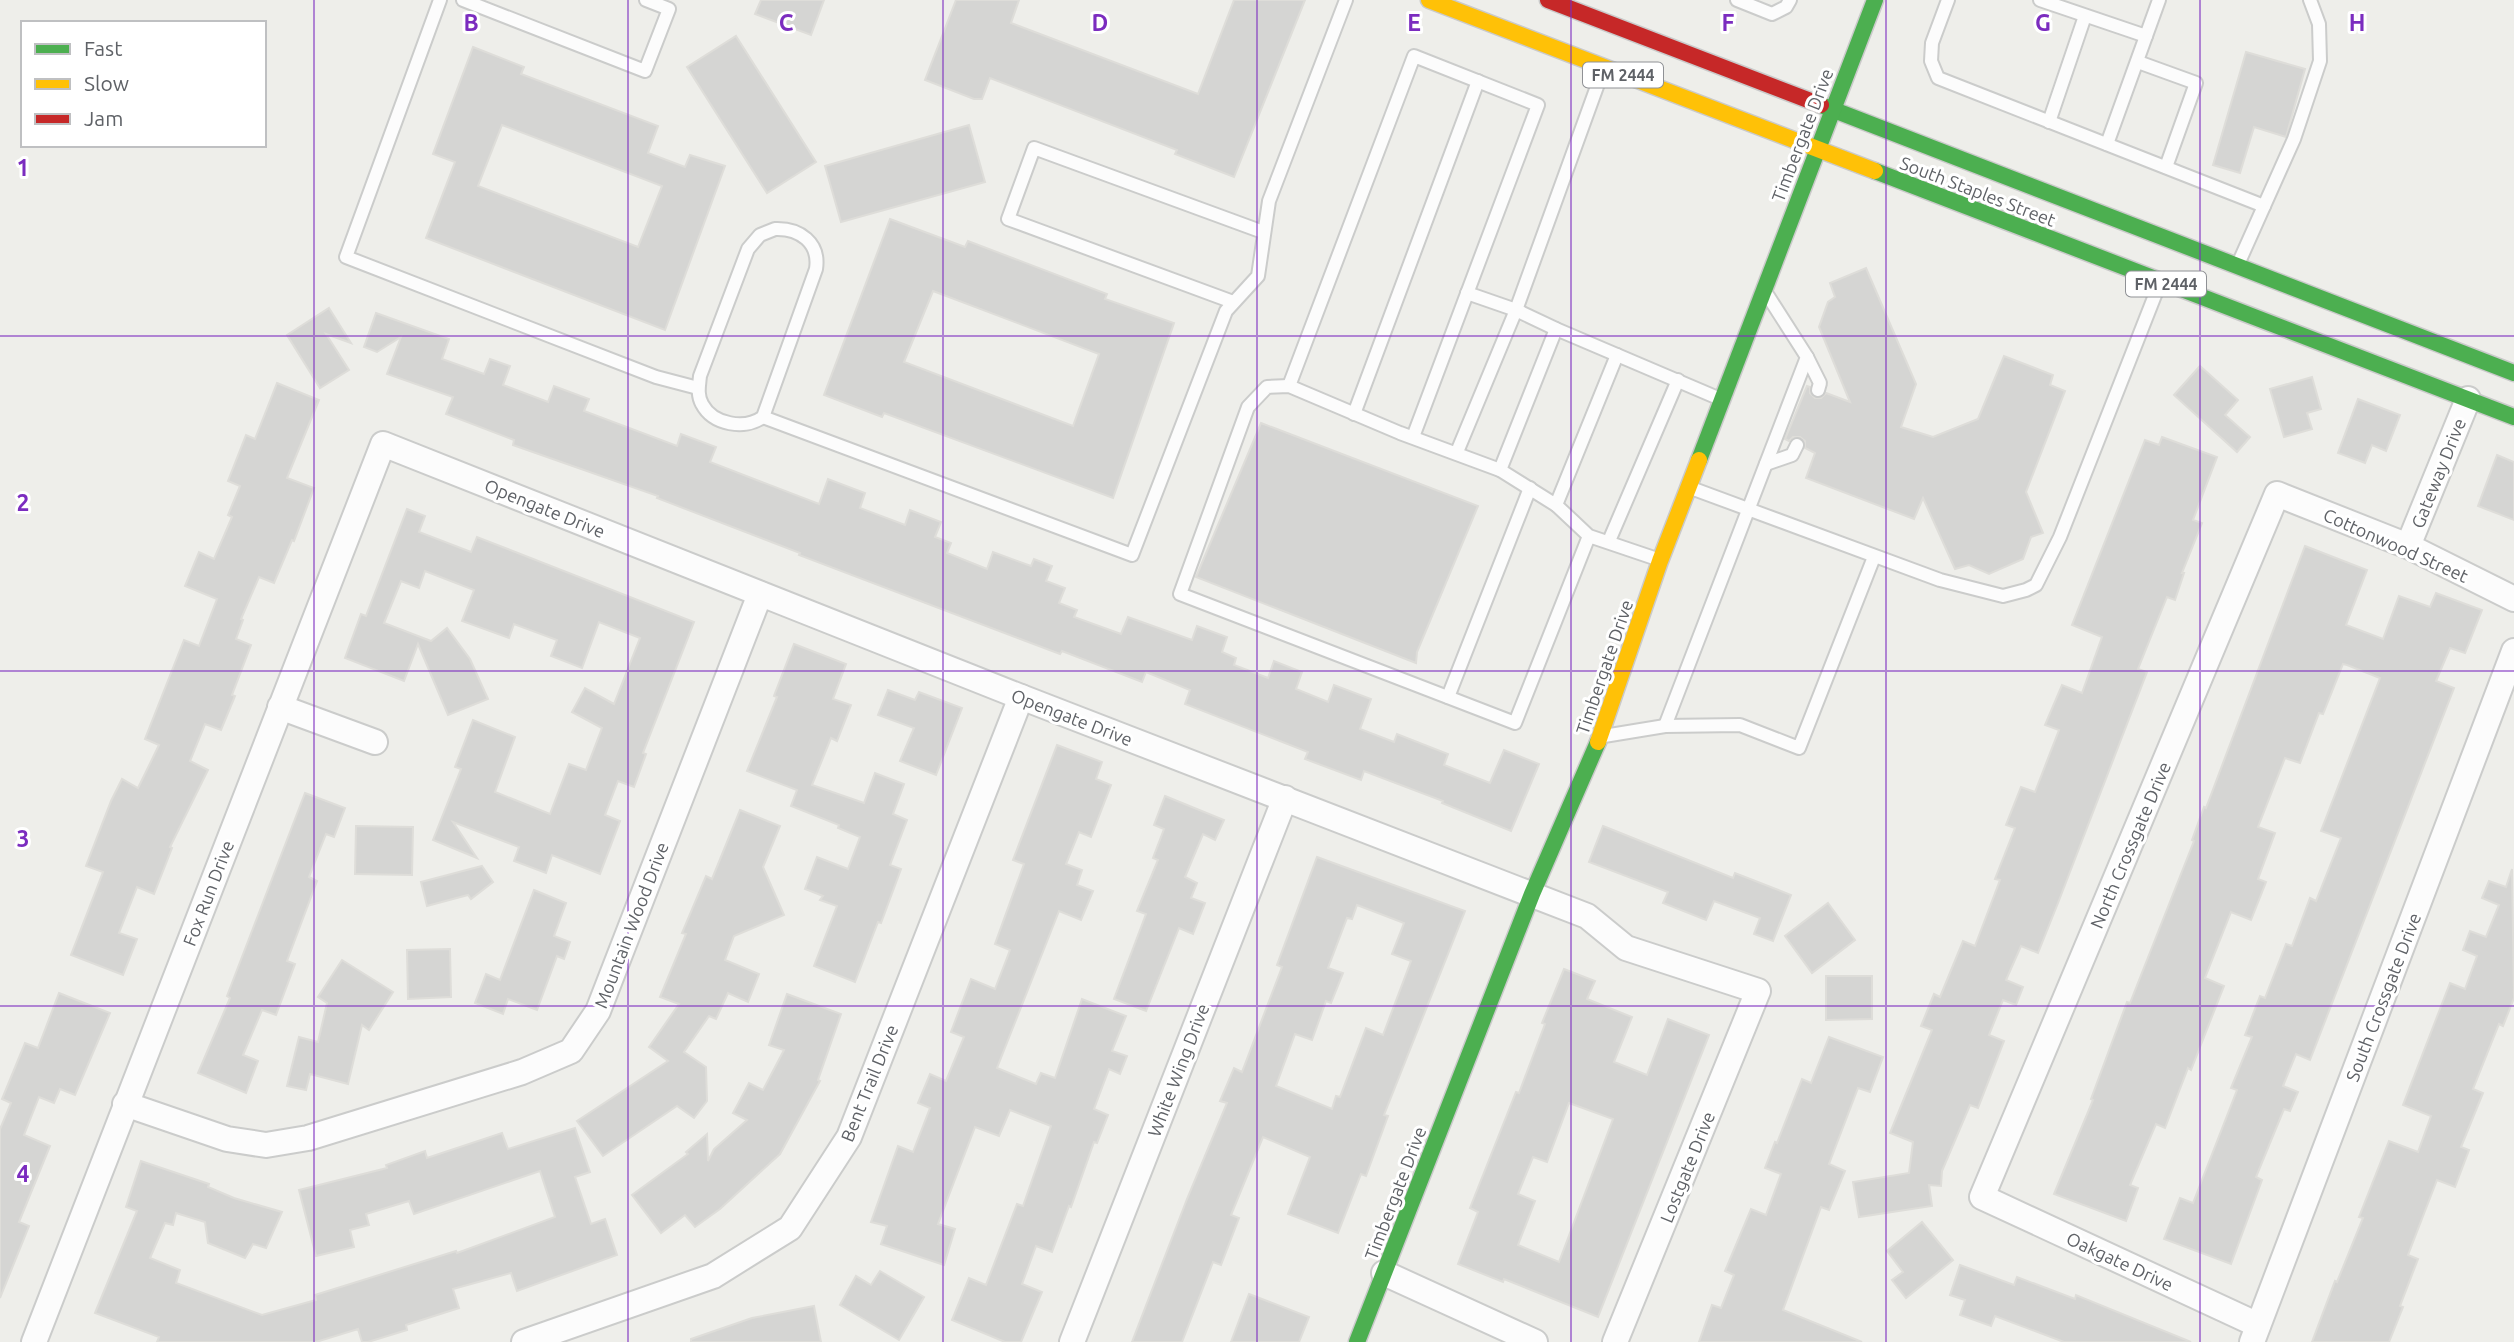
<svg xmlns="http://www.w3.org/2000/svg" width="2514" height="1342" viewBox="0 0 2514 1342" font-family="Ubuntu,sans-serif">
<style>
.building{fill:#d5d5d3;stroke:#deddd9;stroke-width:2;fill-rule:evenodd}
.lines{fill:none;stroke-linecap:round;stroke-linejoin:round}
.lane-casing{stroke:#cbcccb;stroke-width:16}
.street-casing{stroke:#cbcccb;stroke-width:28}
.fast-casing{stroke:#cacaca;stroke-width:19}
.slow-casing{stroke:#cacaca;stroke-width:19}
.jam-casing{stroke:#cacaca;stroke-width:19}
.lane{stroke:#fcfcfc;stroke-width:12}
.street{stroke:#fcfcfc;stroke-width:24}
.fast{stroke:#4caf50;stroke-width:16}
.slow{stroke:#ffc107;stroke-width:16}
.jam{stroke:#c62828;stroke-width:16}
.grid{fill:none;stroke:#7b2cbf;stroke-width:2;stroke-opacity:0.55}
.labels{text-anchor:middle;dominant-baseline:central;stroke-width:6;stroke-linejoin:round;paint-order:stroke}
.shield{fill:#fff;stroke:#8f9195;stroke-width:2}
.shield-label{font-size:16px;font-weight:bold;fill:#5f6267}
.street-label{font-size:18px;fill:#5f6267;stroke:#fff}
.grid-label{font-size:23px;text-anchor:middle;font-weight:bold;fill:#7b2cbf;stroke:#fff;stroke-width:6;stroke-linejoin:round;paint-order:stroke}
</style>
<rect width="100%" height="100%" fill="#eeeeea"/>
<!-- building -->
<g class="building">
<polygon points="761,0 824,0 811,35 755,14"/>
<polygon points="956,0 1019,0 1011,23 1198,94 1234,0 1305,0 1234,177 1175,154 1177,150 990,78 982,99 974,99 925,80"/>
<polygon points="736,36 816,162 767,193 687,67"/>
<path d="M473 47 524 67 521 74 658 126 648 153 685 167 690 155 725 166 665 330 426 238 455 162 433 154ZM502 125 662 186 638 247 478 186Z"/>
<polygon points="2246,52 2305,69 2286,137 2254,127 2240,173 2213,165"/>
<polygon points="969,125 985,182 841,222 825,166"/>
<path d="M890 219 965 247 968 241 1107 294 1105 299 1174 323 1113 498 884 413 882 417 824 395ZM933 291 1099 354 1073 426 904 362Z"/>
<polygon points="1866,268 1916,384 1901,427 1933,437 1978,419 2004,356 2053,375 2050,385 2065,391 2026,492 2043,533 2031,537 2023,559 1989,574 1969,565 1955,569 1923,498 1914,519 1806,478 1815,453 1805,448 1805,441 1800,437 1793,437 1789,441 1785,439 1807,386 1810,387 1810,393 1815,398 1821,398 1826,393 1850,402 1819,327 1828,302 1835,297 1830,283"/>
<polygon points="329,308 351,343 326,334 349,370 320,388 287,335"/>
<polygon points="376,313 449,339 442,359 484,374 490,359 510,366 503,385 548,402 554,386 589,399 584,411 677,446 681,434 716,447 710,462 819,504 828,479 865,493 860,508 905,525 910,510 941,522 935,537 951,543 947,553 987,569 993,552 1031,566 1034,559 1052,566 1046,581 1065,588 1059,603 1077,610 1074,617 1121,634 1128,617 1192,640 1197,626 1227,637 1222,652 1236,658 1234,665 1268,678 1274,661 1302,672 1296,689 1328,702 1334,685 1371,699 1360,729 1394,742 1397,734 1448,754 1444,765 1490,783 1504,750 1539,764 1511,831 1442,803 1443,801 1364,771 1361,780 1305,759 1308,752 1185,704 1190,690 1146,672 1142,682 1062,651 1060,654 799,555 800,553 657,498 658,496 513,445 514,440 446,414 453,397 387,374 401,337 377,352 364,347"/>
<polygon points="2200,366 2238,400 2225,415 2250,437 2237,452 2174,395"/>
<polygon points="2312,377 2321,409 2307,413 2312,429 2284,437 2270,389"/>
<polygon points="277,383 319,400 287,478 314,488 294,541 292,540 274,583 259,577 241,619 243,620 236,639 251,645 232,695 235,696 221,730 205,724 190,761 208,770 170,847 172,848 154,894 137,887 119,933 137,939 123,975 71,955 103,872 86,866 111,801 122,779 138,788 159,745 145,739 184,640 199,646 217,599 185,586 199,552 214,559 232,517 228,515 240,486 228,481 246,435 255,439"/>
<polygon points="2358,399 2400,415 2386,451 2372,445 2365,463 2338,453"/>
<polygon points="1261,423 1478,506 1417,652 1416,663 1196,577"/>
<polygon points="2162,437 2217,457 2193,520 2202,523 2182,573 2184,573 2175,600 2167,597 2138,669 2147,672 2058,903 2038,953 2021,946 2006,980 2023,987 2016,1005 2003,1000 1989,1035 2004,1041 1978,1108 1970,1105 1942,1171 1941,1186 1929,1185 1932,1206 1859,1217 1853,1182 1909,1173 1913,1142 1890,1133 1932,1030 1921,1026 1934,994 1940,997 1963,941 1975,946 2000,880 1995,879 2015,828 2006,825 2021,787 2035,792 2059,730 2045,725 2062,685 2082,693 2102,637 2072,625 2145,440 2159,445"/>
<polygon points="2497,455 2514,462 2514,520 2478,506"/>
<polygon points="407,509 425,516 419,532 471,552 477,537 694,622 643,753 646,754 634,787 618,781 605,815 620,821 600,874 552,855 546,873 514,861 519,847 453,822 477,858 433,840 461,769 455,767 473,720 515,737 495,792 550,814 569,764 586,770 602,728 572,712 585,688 614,704 640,638 599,622 582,668 551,656 557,640 514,624 509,638 462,621 474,590 425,571 419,588 401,581 384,623 431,641 447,628 470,659 488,699 448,715 418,644 404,681 345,658 361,614 366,616"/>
<polygon points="2305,546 2367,570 2346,625 2383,639 2399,596 2430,607 2436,593 2482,610 2465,653 2450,648 2436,681 2454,688 2310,1060 2296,1054 2283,1086 2298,1092 2290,1111 2284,1109 2256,1177 2262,1180 2231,1264 2164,1239 2180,1198 2193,1203 2237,1090 2231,1088 2252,1037 2245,1035 2260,996 2265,998 2286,944 2292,946 2310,898 2316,901 2341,838 2321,831 2380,678 2347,665 2343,664 2323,714 2319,713 2300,763 2285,758 2258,827 2275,833 2258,879 2266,882 2251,920 2231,912 2205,978 2224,986 2191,1070 2188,1068 2165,1128 2156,1124 2130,1185 2138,1188 2126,1221 2054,1194 2093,1100 2091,1099 2127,1002 2130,1003 2194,841 2192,840 2204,807 2206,808"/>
<polygon points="794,644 846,664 833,699 851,705 837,741 831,738 812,785 864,803 875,773 904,784 893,814 907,820 890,865 901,869 881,923 878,922 855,982 814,966 837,906 820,900 823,896 805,889 817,857 848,869 860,837 838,828 839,825 791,806 797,790 747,771 777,697 774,696"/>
<polygon points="888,690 915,700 919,692 962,708 936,775 900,761 914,728 878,715"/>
<polygon points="1057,745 1102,762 1096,779 1111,785 1091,837 1079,832 1066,864 1082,870 1077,885 1093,891 1081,920 1059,911 997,1068 1036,1084 1041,1073 1055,1078 1082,999 1126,1016 1112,1051 1127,1056 1120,1074 1109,1069 1094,1109 1108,1115 1097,1143 1094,1142 1071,1207 1069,1206 1052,1252 1036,1246 1022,1284 1042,1292 1021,1342 1005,1342 952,1320 969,1278 986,1285 1017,1204 1023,1206 1051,1126 1010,1110 999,1136 975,1127 938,1224 955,1229 944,1265 881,1244 887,1226 871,1222 898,1146 913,1152 930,1108 918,1103 930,1074 946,1081 964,1037 951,1032 971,979 995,989 1010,950 995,944 1024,864 1013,860"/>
<polygon points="305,793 345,808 334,837 326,834 309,877 317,881 287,961 295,964 276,1015 262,1010 243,1055 258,1061 246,1093 198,1073 230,998 227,996"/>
<polygon points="1165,796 1224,820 1215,840 1203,834 1185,877 1197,883 1191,898 1205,903 1193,934 1179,928 1146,1011 1114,999 1146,914 1137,911 1158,860 1153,858 1164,829 1154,825"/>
<polygon points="740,810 780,826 763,867 784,915 734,936 725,960 759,974 748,1002 728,993 716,1019 709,1016 684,1052 706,1067 707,1101 694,1118 677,1106 603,1156 577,1121 668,1061 649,1047 679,1004 660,997 686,934 682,933 706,876 712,879"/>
<polygon points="356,826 413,827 412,875 355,874"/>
<polygon points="1603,826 1733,878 1735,873 1791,895 1773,941 1754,934 1760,918 1714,901 1706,920 1663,903 1668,892 1589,862"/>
<path d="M1317 857 1465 911 1384 1115 1388 1116 1366 1176 1361 1174 1338 1233 1288 1214 1310 1157 1263 1137 1231 1215 1239 1218 1221 1265 1213 1262 1182 1342H1132L1187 1199 1227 1103 1220 1101 1234 1068 1242 1072 1282 967 1277 965ZM1357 905 1404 923 1392 954 1411 961 1383 1035 1366 1028 1340 1097 1336 1096 1332 1109 1276 1086 1295 1034 1312 1040 1326 1001 1331 1003 1343 973 1328 968 1347 918 1352 919Z"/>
<polygon points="482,866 493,882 471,899 468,895 427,906 421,882"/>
<polygon points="2512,869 2514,998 2503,1026 2499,1024 2473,1089 2483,1093 2461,1147 2469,1150 2455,1187 2437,1180 2408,1255 2418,1259 2400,1306 2403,1307 2389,1342 2312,1342 2335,1281 2337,1282 2363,1218 2359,1217 2389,1141 2418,1152 2431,1116 2403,1105 2450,983 2465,989 2477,956 2463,950 2470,931 2486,937 2499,905 2482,898 2489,881 2506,887"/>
<polygon points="534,890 566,903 554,936 570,942 564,959 557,956 537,1010 508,999 503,1014 475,1003 486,974 500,980"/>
<polygon points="1828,903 1855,940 1812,973 1785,936"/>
<polygon points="450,949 451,997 408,999 407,950"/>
<polygon points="342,960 393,992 369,1030 362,1025 348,1084 310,1074 306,1090 287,1086 299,1037 318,1042 327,1003 318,997"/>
<path d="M1564 969 1595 981 1587 999 1632 1017 1614 1062 1647 1075 1668 1019 1709 1035 1598 1317 1504 1279 1503 1282 1458 1264 1478 1212 1470 1208 1516 1092 1519 1093 1545 1024 1542 1023ZM1569 1103 1613 1119 1559 1262 1518 1245 1535 1201 1518 1194 1533 1157 1547 1162Z"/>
<polygon points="1826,976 1872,976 1872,1019 1826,1020"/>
<polygon points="59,993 110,1013 75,1095 60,1089 54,1103 39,1097 24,1135 50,1146 19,1222 29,1226 0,1298 0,1129 11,1103 2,1099 25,1043 38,1048"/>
<polygon points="787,994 841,1014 818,1080 820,1081 780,1154 720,1209 695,1227 685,1215 661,1233 632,1195 688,1154 686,1152 707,1134 708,1161 714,1149 747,1120 733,1113 749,1083 763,1090 784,1050 769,1045"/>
<polygon points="1829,1037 1883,1057 1870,1092 1858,1088 1829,1164 1845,1171 1829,1210 1821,1207 1783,1310 1862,1342 1699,1342 1712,1305 1721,1308 1734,1275 1725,1271 1751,1209 1766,1215 1781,1174 1765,1168 1775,1142 1777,1143 1802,1079 1811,1083"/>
<polygon points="575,1128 590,1172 575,1177 591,1224 605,1219 617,1255 517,1291 511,1273 453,1289 459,1308 406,1325 407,1330 368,1342 362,1342 358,1329 316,1342 157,1342 159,1337 95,1313 137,1211 126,1207 141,1161 209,1184 208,1187 234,1198 282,1212 266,1248 253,1244 245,1258 208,1243 205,1222 176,1213 173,1225 165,1223 150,1258 180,1270 176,1283 262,1315 316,1300 315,1295 456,1251 457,1253 555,1217 540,1171 414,1214 409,1201 366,1214 369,1225 350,1230 354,1247 316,1256 299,1190 387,1168 386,1165 425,1151 427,1158 502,1133 508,1149"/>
<polygon points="1922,1222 1953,1260 1906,1298 1892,1280 1903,1272 1887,1251"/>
<polygon points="1960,1265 2014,1285 2017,1277 2075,1299 2076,1295 2191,1342 2064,1342 1995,1316 1991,1326 1960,1315 1965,1300 1950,1295"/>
<polygon points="880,1271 924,1297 899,1340 840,1305 856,1276 871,1285"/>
<polygon points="1249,1294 1309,1317 1299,1342 1231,1342"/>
<polygon points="814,1306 821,1342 691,1342 691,1339 752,1318"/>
</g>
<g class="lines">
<defs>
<g id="lane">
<polyline points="440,0 346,257 656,377 698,388"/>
<polyline points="463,0 645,71 669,9 646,0"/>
<polyline points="1737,0 1772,14 1786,7 1790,0"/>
<polyline points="1948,0 1932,43 1931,61 1938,78 2264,206"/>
<polyline points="2040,0 2146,36 2159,0"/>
<polyline points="2138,62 2196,83 2166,167"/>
<polyline points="2049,122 2085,16"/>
<polyline points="2107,144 2146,36"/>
<path d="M775 229C800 228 820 243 816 269L763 417C745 430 713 425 702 404 697 395 699 386 700 376L748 249 760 235Z"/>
<polyline points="2239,262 2294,139 2320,61 2319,24 2310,0"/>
<polyline points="1467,293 1516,310 1556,329 1718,398"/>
<polyline points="1233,302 1008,219 1034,148 1263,232"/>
<polyline points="1807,357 1820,383 1818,390"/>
<polyline points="1289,386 1414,56 1538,105 1413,437"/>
<polyline points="1354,414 1478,81"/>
<polyline points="763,417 1132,555 1226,311 1258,276 1269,201 1346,0"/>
<polyline points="1457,452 1516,310 1603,70"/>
<polyline points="1766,464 1792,455 1797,445"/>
<polyline points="1500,470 1556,329"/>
<polyline points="1691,488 1940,580 2003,596 2026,590 2036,585 2060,537 2159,285"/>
<polyline points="1556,505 1617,355"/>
<polyline points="1589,536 1515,723 1180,594 1248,407 1267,387 1289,386 1400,433 1500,470 1556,505 1589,536 1660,560"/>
<polyline points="1609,541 1678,380"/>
<polyline points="1448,697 1530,488"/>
<polyline points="1665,726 1807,357 1768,296"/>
<polyline points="1604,736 1665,726 1740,725 1799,748 1874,557"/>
</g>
<g id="street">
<polyline points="2408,546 2468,399"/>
<polyline points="280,707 375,742"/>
<polyline points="125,1104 227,1139 266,1145 308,1138 522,1072 571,1051 598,1011 760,594"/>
<polyline points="1384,1273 1535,1342"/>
<polyline points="2258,1325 1982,1197 2277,494 2408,546 2514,599"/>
<polyline points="34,1342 383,444 1021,697 1587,916 1626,948 1758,991 1615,1342"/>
<polyline points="524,1342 713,1276 790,1228 849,1137 1021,697"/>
<polyline points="1072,1342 1285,798"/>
<polyline points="2252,1342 2514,651"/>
</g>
<g id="fast">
<polyline points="1821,105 2514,373"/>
<polyline points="1875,171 2514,417"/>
<polyline points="1699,460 1875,0"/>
<polyline points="1357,1342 1532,894 1598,742"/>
</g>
<g id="slow">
<polyline points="1429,0 1875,171"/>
<polyline points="1598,742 1660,561 1699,460"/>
</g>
<polyline id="jam" points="1548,0 1821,105"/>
</defs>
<!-- lane casing -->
<use href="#lane" class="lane-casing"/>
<!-- street casing -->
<use href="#street" class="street-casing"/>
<!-- fast casing -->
<use href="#fast" class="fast-casing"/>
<!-- slow casing -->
<use href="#slow" class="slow-casing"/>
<!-- jam casing -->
<use href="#jam" class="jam-casing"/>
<!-- lane -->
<use href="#lane" class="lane"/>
<!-- street -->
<use href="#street" class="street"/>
<!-- fast -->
<use href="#fast" class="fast"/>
<!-- slow -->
<use href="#slow" class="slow"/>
<!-- jam -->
<use href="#jam" class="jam"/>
</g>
<!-- grid -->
<path class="grid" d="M314 0V1342M628 0V1342M943 0V1342M1257 0V1342M1571 0V1342M1886 0V1342M2200 0V1342M0 336H2514M0 671H2514M0 1006H2514"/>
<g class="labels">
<!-- shield labels -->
<g class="shield">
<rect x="1583" y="62.5" width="80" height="25" rx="5"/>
<rect x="2126" y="271.5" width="80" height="25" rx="5"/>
</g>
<g class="shield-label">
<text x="1623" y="75">FM 2444</text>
<text x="2166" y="284">FM 2444</text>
</g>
<!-- street labels -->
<g class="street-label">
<text transform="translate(1802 135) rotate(-69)">Timbergate Drive</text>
<text transform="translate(1978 191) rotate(21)">South Staples Street</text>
<text transform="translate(2438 473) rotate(-68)">Gateway Drive</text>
<text transform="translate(545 508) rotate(22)">Opengate Drive</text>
<text transform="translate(2396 545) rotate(24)">Cottonwood Street</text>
<text transform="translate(1604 667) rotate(-71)">Timbergate Drive</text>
<text transform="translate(1072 717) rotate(21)">Opengate Drive</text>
<text transform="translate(2130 845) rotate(-67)">North Crossgate Drive</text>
<text transform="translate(208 893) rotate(-69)">Fox Run Drive</text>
<text transform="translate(631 925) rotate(-69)">Mountain Wood Drive</text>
<text transform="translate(2383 997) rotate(-69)">South Crossgate Drive</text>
<text transform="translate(1178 1070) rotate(-69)">White Wing Drive</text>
<text transform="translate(869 1083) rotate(-68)">Bent Trail Drive</text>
<text transform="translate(1687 1167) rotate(-68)">Lostgate Drive</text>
<text transform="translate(1395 1193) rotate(-69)">Timbergate Drive</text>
<text transform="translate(2120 1261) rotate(25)">Oakgate Drive</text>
</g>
</g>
<g class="grid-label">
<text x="471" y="31">B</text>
<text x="786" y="31">C</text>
<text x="1100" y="31">D</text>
<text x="1414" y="31">E</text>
<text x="1728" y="31">F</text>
<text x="2043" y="31">G</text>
<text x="2357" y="31">H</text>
<text x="23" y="176">1</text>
<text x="23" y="511">2</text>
<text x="23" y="847">3</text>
<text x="23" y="1182">4</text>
</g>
<!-- legend -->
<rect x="21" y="21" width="245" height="126" fill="#ffffff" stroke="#bfc0c2" stroke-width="2"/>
<rect x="35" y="44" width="35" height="10" fill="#4caf50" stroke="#bfc0c2" stroke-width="2"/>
<text x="84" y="56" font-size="21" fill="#5f6267">Fast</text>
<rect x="35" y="79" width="35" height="10" fill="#ffc107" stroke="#bfc0c2" stroke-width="2"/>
<text x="84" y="91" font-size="21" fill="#5f6267">Slow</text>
<rect x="35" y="114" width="35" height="10" fill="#c62828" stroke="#bfc0c2" stroke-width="2"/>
<text x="84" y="126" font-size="21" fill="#5f6267">Jam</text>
</svg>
